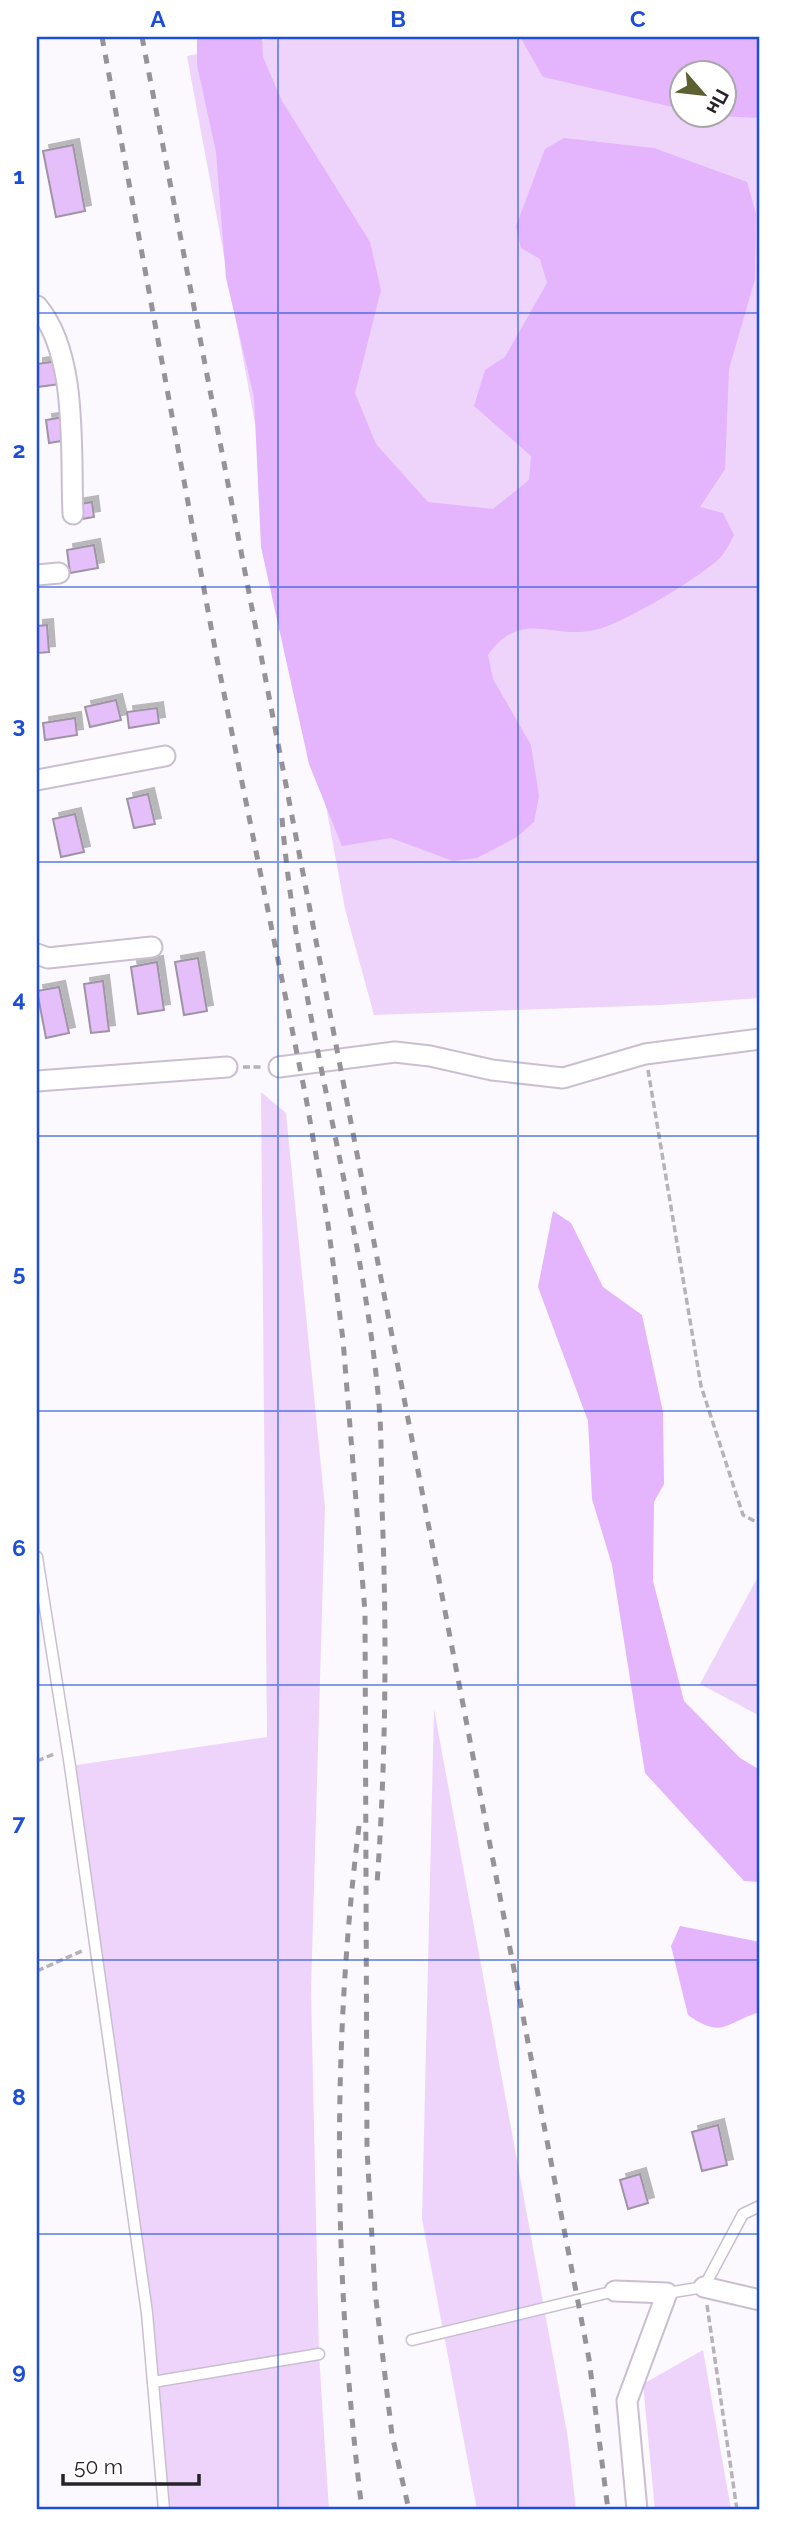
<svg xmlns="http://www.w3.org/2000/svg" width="797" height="2547" viewBox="0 0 797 2547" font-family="Raleway,sans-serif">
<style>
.green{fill:#eed4fb;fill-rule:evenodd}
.forest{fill:#e4b4fd}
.building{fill:#e5bff9;stroke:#9e94a4;stroke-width:2;filter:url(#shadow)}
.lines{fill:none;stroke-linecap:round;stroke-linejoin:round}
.lane-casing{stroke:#cabfd0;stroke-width:13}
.street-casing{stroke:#cabfd0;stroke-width:23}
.path{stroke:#b6b3b8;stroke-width:3.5;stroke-dasharray:7 3.5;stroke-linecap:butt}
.lane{stroke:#fff;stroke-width:10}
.street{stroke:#fff;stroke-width:19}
.rail{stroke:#969398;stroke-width:5;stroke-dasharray:9 9;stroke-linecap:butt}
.grid{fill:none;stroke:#1d4ed8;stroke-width:2;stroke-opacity:0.55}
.neatline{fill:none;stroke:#1d4ed8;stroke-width:2.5}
.grid-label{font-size:23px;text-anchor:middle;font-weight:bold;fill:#1d4ed8}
</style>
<defs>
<filter id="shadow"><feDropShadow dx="6" dy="-6" stdDeviation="0" flood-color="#0004"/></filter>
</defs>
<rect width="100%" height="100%" fill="#fbf9fd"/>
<!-- green -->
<g class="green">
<path d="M279 37H760V998L662 1005 374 1015 345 909 187 56ZM682 74H724V116H682Z"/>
<polygon points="261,1092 286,1113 325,1507 311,1990 319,2354 329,2510 164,2510 147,2313 70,1766 267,1737"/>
<polygon points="760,1573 760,1716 700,1684"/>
<polygon points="434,1709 568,2438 576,2510 477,2510 422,2219"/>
<polygon points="703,2350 731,2510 655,2510 643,2384"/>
</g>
<!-- forest -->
<g class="forest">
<path d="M197 37H262L263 57 282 101 370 242 381 290 355 393 376 444 428 502 493 509 529 480 531 456 474 406 485 370 505 357 547 283 540 259 521 248 516 226 545 149 564 138 654 148 747 182 756 214 755 279 729 369 725 469 700 507 723 513 734 535C730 542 726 552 720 558 699 578 623 624 595 630 551 640 522 608 488 655L493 679 531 745 539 796 534 822 517 837 477 858 453 861 391 838 342 846 309 764 261 547 254 397 226 278 216 152 197 65Z"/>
<polygon points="520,37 760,37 760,118 719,116 724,116 724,74 682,74 681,109 543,77"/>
<polygon points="553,1211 571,1223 603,1287 642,1315 663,1412 664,1484 654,1502 653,1581 684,1701 740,1758 760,1770 760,1882 744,1881 645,1773 612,1565 592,1499 588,1421 538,1287"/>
<path d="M680 1926 760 1942V2012C726 2022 723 2040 688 2015L671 1946Z"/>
</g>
<!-- building -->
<g class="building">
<polygon points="73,145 85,211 56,217 43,151"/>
<polygon points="58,361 61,384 37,387 37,364"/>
<polygon points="70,416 74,439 49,443 46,420"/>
<polygon points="92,502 94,517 70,521 68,506"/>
<polygon points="94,545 98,568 70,573 67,550"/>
<polygon points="47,625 49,652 37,653 37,626"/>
<polygon points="116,700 121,720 90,727 85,707"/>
<polygon points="157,708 159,723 129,728 127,712"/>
<polygon points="75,718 77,735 45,740 43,723"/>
<polygon points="148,794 155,824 134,828 127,799"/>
<polygon points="75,814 84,852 61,857 53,819"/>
<polygon points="198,958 207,1011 184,1015 175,962"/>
<polygon points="157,962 164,1010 138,1014 131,967"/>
<polygon points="103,981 109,1031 91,1033 84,984"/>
<polygon points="59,987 69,1033 46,1038 37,991"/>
<polygon points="718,2125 727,2165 702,2171 692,2132"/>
<polygon points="640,2174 648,2203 628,2209 620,2180"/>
</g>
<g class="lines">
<defs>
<g id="lane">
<polyline points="37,1557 70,1766 147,2313 164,2510"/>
<polyline points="667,2293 704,2287 743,2214 760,2206"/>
<polyline points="412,2340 615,2291"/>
<polyline points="153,2382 319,2354"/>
</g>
<g id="street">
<path d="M37 306C79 355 70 453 73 514"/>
<polyline points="37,575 59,573"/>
<polyline points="37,780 165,756"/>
<polyline points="37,954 48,958 152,947"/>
<polyline points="279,1067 395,1052 430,1056 492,1070 563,1078 645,1054 760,1039"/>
<polyline points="37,1081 227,1067"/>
<polyline points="704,2287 760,2300"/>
<polyline points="615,2291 667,2293 627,2401 637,2510"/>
</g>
</defs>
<!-- lane casing -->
<use href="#lane" class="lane-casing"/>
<!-- street casing -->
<use href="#street" class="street-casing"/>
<!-- path -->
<g class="path">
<polyline points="243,1067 263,1067"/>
<polyline points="648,1070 701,1386 743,1515 760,1524"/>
<polyline points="37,1761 54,1754"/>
<polyline points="37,1971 82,1951"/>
<polyline points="707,2305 737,2510"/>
</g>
<!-- lane -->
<use href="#lane" class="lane"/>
<!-- street -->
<use href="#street" class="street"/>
<!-- rail -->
<g class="rail">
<polyline points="102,37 216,654 306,1098 328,1224 343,1340 365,1612 367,2149 375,2291 392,2435 409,2510"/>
<polyline points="142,37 589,2359 608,2510"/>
<path d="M282 818C298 1012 359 1200 378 1393 382 1431 381 1469 382 1507 387 1633 386 1758 377 1884"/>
<path d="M359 1826C331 2052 334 2284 362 2510"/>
</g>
</g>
<!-- grid -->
<path class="grid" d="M278 37V2510M518 37V2510M37 313H760M37 587H760M37 862H760M37 1136H760M37 1411H760M37 1685H760M37 1960H760M37 2234H760"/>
<!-- border -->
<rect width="797" height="2547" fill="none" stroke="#ffffff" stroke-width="77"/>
<!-- north arrow -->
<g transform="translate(703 94) rotate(118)"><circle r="33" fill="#ffffff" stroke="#a8a7a9" stroke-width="2"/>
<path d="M0-5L12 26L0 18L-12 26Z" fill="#5c612f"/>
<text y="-10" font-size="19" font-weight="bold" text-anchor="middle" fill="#262228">Пн</text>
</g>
<!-- scale -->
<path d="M63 2474v10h136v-10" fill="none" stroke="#262228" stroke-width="3.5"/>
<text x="74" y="2474" font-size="21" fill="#262228" stroke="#ffffff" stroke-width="5" paint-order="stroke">50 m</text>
<rect x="38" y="38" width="720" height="2470" class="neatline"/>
<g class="grid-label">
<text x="158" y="27">A</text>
<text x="398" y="27">B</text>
<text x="638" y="27">C</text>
<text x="19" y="184">1</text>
<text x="19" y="458">2</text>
<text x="19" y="733">3</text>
<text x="19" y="1007">4</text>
<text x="19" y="1281">5</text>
<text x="19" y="1556">6</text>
<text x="19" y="1830">7</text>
<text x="19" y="2105">8</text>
<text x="19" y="2379">9</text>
</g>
</svg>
